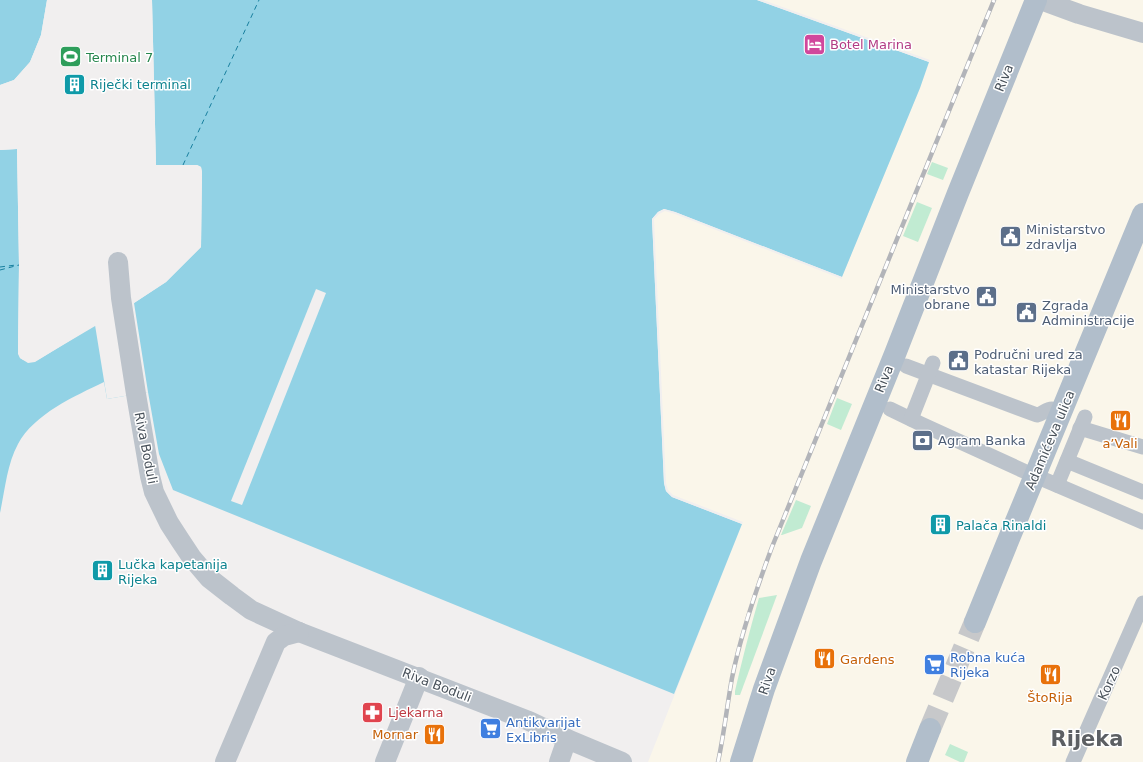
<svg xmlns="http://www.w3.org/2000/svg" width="1143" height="762" viewBox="0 0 1143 762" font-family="'DejaVu Sans',sans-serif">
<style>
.commercial{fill:#faf6ea}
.green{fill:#c1ebd2}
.water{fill:#92d2e5}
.pier{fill:#f1efef}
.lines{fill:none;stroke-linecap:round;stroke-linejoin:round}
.ferry{stroke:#187f9e;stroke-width:1;stroke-dasharray:5 4;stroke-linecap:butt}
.primary-tunnel{stroke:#c7c8ca;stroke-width:22;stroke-dasharray:22 11;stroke-linecap:butt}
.pedestrian{stroke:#bcc3cb;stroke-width:15}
.minor{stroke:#bcc3cb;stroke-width:20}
.primary{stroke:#b1becb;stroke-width:22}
.rail-casing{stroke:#b2b4b9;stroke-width:4.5}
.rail{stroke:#fff;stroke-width:3;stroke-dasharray:9;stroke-linecap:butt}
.labels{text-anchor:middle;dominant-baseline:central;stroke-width:3;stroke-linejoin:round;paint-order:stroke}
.hotel-label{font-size:13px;fill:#b23c85;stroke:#fff;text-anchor:start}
.leisure-label{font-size:13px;fill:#27864d;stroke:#fff;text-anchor:start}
.street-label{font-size:13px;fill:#49525b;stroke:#fff}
.culture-label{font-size:13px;fill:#0d838f;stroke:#fff;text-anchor:start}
.service-label{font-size:13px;fill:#4e5e75;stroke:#fff;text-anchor:start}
.food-label{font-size:13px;fill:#c56008;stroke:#fff}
.shop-label{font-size:13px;fill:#366cbe;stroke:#fff;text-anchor:start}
.health-label{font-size:13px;fill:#be3a42;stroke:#fff;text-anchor:start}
.town-label{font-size:21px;font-weight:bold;fill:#5c5f63;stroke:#fff}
</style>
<rect width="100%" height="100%" fill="#f1efef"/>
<!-- commercial -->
<polygon class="commercial" points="757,0 1143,0 1143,762 648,762 742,524 672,497 666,491 652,219 664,209 842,277 920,88 929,63"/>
<!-- green -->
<g class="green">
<polygon points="932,162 948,168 943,180 927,174"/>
<polygon points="917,202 932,208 918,242 903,236"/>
<polygon points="837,398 852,404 841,430 827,424"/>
<polygon points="796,500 811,506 802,528 782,535 781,535"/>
<path d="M777 595 740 695H735V691C742 660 750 629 759 598Z"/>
<polygon points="950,744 968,752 964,762 960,762 945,755"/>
</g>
<!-- water -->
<g class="water">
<polygon points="0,0 47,0 41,35 30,62 14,80 0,85"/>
<path d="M152 0H757L929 62 920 88 842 277 675 212 664 209 658 212 652 219 664 483 666 491 672 497 742 524 674 694 173 490 159 454 148 392 107 399 104 382C75 396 34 414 18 444 7 464 5 490 0 513V150L17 149 19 265 18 354 20 358C28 363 32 363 41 358L134 303 166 282 201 247 202 172 201 167 197 165 156 166Z"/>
</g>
<!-- pier -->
<g class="pier">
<polygon points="47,0 49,0 43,35 32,63 16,82 0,87 0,85 14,80 30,62 41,35"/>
<polygon points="150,0 152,0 156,165 197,165 201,167 202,172 201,247 166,282 134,303 148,392 107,399 95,325 35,362 28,363 20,358 18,348 19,265 17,149 0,150 0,148 17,147 19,149 21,265 20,353 21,357 25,360 34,360 93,324 91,314 92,312 111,308 133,301 165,280 199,246 199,169 197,167 183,167 156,168 154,166"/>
<polygon points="757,0 763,0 930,60 929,62"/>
<polygon points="664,209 675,212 842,277 842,279 675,214 665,211 659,214 654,219 666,483 668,490 673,495 743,522 742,524 672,497 666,491 664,483 652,219 658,212"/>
<polygon points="316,289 326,293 242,505 231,501"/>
</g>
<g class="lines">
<!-- ferry -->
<g class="ferry">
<polyline points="183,165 259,0"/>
<polyline points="0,267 16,265"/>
<polyline points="0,270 19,265"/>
</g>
<!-- primary-tunnel -->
<polyline class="primary-tunnel" points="930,729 975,622"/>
<!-- pedestrian -->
<g class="pedestrian">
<path d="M906 366 1037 415C1043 414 1046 409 1052 409"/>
<polyline points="890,409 921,424 1026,472"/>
<polyline points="911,419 933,363"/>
<polyline points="1080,428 1143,447"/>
<polyline points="1067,461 1143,492"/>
<polyline points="1045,480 1143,522"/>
<polyline points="1057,485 1085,417"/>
<polyline points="1073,762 1143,603"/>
</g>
<!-- minor -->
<g class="minor">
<polyline points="1041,0 1079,14 1143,33"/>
<polyline points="118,262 121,298 136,394 150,476 154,492 169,523 180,540 192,558 209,578 232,596 251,610 299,632 529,721 567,739 622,762"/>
<polyline points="225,762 276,642 284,636 299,632"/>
<polyline points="385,762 419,677"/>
<polyline points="559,762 567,739"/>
</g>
<!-- primary -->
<g class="primary">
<polyline points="975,622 1012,531 1143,214"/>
<polyline points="741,762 764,689 811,561 895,354 958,193 1036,0"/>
<polyline points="917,762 930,729"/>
</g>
<defs>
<path id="rail" d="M718 762C724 734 727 706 732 678 741 633 756 590 772 547L994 0"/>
</defs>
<!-- rail casing -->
<use href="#rail" class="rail-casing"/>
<!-- rail -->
<use href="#rail" class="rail"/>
</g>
<!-- icons -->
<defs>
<symbol id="hotel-square" viewBox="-11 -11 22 22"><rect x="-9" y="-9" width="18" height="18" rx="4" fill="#d1479c" stroke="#fff"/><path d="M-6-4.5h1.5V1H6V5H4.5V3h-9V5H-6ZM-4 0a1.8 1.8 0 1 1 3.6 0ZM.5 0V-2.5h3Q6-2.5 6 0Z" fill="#fff"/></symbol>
<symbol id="stadium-square" viewBox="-11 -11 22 22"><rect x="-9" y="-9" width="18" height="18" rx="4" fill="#2e9e5b" stroke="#fff"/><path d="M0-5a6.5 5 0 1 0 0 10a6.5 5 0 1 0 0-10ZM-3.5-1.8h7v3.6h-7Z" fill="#fff"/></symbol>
<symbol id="building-square" viewBox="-11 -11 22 22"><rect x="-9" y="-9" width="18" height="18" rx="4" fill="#0f9aa8" stroke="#fff"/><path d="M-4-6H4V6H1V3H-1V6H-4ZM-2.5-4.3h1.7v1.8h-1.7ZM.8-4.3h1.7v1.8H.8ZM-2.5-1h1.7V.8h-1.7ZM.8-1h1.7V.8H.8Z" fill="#fff"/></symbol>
<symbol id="civic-square" viewBox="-11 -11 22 22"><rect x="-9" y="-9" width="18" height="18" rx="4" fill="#5c6f8a" stroke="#fff"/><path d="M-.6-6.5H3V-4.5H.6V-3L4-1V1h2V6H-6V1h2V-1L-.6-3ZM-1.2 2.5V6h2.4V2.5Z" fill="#fff"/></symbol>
<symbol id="restaurant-square" viewBox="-11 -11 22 22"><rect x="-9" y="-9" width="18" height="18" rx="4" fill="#e8710a" stroke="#fff"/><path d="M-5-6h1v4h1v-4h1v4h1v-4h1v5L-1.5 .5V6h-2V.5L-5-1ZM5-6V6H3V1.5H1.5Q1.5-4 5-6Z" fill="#fff"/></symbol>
<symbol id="bank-square" viewBox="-11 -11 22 22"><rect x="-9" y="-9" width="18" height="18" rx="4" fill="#5c6f8a" stroke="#fff"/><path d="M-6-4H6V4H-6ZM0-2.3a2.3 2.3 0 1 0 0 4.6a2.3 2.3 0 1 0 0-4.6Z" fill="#fff"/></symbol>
<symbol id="supermarket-square" viewBox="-11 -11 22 22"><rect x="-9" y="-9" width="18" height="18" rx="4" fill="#3f7fe0" stroke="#fff"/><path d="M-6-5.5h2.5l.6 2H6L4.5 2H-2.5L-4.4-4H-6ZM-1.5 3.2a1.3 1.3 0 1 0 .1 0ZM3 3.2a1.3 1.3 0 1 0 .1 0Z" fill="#fff"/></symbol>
<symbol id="pharmacy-square" viewBox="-11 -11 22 22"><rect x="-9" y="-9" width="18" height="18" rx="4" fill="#e0444e" stroke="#fff"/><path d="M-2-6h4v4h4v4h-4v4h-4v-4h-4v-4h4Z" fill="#fff"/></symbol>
</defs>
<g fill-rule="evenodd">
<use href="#hotel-square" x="802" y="32" width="25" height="25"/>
<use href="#stadium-square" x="58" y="44" width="25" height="25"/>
<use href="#building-square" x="62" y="72" width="25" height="25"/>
<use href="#civic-square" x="998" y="224" width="25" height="25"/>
<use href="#civic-square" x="974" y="284" width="25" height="25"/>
<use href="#civic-square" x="1014" y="300" width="25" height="25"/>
<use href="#civic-square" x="946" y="348" width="25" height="25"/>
<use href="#restaurant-square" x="1108" y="408" width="25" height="25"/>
<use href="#bank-square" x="910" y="428" width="25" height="25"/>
<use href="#building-square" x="928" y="512" width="25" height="25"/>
<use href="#building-square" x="90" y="558" width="25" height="25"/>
<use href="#restaurant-square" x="812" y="646" width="25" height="25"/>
<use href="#supermarket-square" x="922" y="652" width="25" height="25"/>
<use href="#restaurant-square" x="1038" y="662" width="25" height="25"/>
<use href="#pharmacy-square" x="360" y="700" width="25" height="25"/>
<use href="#supermarket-square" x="478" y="716" width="25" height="25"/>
<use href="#restaurant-square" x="422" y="722" width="25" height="25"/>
</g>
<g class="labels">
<!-- hotel labels -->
<g class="hotel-label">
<text x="830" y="44">Botel Marina</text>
</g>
<!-- leisure labels -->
<g class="leisure-label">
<text x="86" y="57">Terminal 7</text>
</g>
<!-- street labels -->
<g class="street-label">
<text transform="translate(1004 78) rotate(-68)">Riva</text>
<text transform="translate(884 379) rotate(-68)">Riva</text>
<text transform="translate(1050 440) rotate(-67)">Adamićeva ulica</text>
<text transform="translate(146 448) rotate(79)">Riva Boduli</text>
<text transform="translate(767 681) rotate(-71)">Riva</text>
<text transform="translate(1109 683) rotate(-66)">Korzo</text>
<text transform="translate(437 685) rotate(21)">Riva Boduli</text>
</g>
<!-- culture labels -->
<g class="culture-label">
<text x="90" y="84">Riječki terminal</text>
<text x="956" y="525">Palača Rinaldi</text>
<text x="118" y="564">Lučka kapetanija<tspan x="118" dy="15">Rijeka</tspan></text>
</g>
<!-- service labels -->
<g class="service-label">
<text x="1026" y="229">Ministarstvo<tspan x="1026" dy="15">zdravlja</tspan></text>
<text x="970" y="289" text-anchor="end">Ministarstvo<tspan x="970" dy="15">obrane</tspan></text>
<text x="1042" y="305">Zgrada<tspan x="1042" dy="15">Administracije</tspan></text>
<text x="974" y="354">Područni ured za<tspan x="974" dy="15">katastar Rijeka</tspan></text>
<text x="938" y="440">Agram Banka</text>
</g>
<!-- food labels -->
<g class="food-label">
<text x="1120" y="443">a’Vali</text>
<text x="840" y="659" text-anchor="start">Gardens</text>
<text x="1050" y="697">ŠtoRija</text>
<text x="418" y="734" text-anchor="end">Mornar</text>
</g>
<!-- shop labels -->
<g class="shop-label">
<text x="950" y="657">Robna kuća<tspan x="950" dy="15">Rijeka</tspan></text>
<text x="506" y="722">Antikvarijat<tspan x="506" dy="15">ExLibris</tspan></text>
</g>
<!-- health labels -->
<g class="health-label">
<text x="388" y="712">Ljekarna</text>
</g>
<!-- town labels -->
<g class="town-label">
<text x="1087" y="739">Rijeka</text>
</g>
</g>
</svg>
